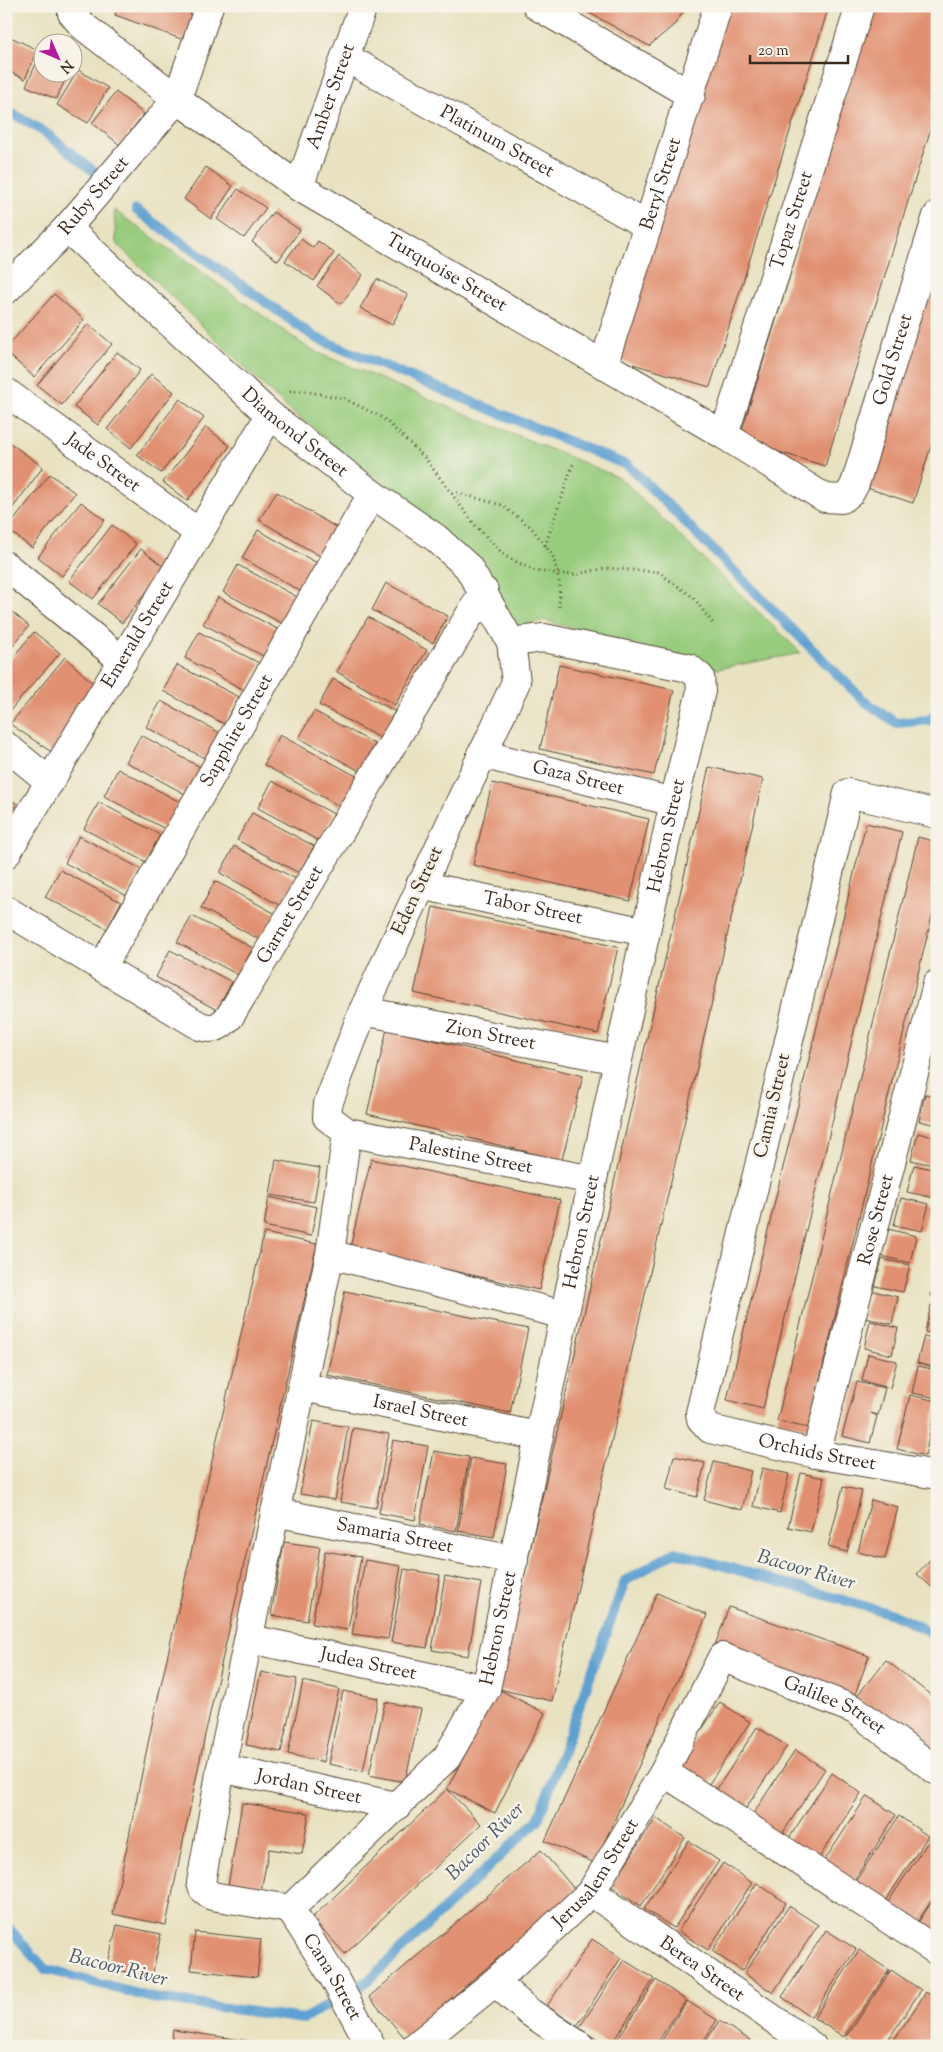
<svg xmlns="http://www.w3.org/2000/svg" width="943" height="2052" viewBox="0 0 943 2052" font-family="'Sorts Mill Goudy',serif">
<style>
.green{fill:#97cc7d;stroke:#697b4e}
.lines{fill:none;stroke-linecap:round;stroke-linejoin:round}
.stream{stroke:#5da0d1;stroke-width:10}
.building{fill:#e19172}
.minor-casing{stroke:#554636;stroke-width:30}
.path{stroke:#554636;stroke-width:3;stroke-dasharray:1 4;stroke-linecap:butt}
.minor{stroke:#fff;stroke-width:28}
.labels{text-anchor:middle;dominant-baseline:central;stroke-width:5;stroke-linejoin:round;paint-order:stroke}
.street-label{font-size:19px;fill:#3b2a1e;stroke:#f7f3e8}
.water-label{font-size:20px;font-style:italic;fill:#495966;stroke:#f7f3e8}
</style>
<rect width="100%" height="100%" fill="#f7f3e8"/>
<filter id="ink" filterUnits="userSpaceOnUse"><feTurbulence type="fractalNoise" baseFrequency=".02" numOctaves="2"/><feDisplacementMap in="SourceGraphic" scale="10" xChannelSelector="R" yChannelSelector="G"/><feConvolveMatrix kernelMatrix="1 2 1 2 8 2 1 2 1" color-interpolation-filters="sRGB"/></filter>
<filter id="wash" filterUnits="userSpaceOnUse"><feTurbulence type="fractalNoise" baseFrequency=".0096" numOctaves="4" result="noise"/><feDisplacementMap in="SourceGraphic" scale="20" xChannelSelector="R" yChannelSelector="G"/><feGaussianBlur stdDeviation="1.12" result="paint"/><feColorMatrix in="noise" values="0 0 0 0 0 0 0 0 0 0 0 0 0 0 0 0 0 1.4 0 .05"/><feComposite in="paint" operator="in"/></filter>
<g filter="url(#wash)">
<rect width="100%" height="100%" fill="#e8e2c1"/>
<!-- green -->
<polygon class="green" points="114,210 311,350 620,478 801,653 717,669 544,620 515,628 470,556 285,406 116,243"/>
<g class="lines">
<!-- stream -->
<g class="stream">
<polyline points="6,110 43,131 105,180"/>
<polyline points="136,210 316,338 629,466 863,700 896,723 929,720 937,712"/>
<polyline points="6,1925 45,1969 152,1998 304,2019 369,1980 538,1820 625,1581 675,1552 892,1614 937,1635"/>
</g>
</g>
<g id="blocks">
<!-- building -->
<g class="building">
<polygon points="118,6 174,6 194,13 184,40 115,15"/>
<polygon points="577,6 687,6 675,24 649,46"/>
<polygon points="727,6 829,6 710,387 616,359"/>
<polygon points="873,6 937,6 937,109 825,466 739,440"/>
<polygon points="6,35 38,50 25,79 6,70"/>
<polygon points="42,51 42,72 69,72 56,99 26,86"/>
<polygon points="78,70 108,88 88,123 57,105"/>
<polygon points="116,92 144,114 120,145 92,123"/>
<polygon points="206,167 233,186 211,219 184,199"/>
<polygon points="238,189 266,208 244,238 217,219"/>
<polygon points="273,212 300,230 278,261 252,242"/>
<polygon points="301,239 313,248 318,241 334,253 314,281 285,261"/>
<polygon points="937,252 937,427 913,503 864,487"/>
<polygon points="339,256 363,275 341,304 317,286"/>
<polygon points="377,279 408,295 392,325 360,308"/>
<polygon points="54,294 84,320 34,377 6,352 6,348"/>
<polygon points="88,324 112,344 62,405 37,385"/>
<polygon points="117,352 140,370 98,425 74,407"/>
<polygon points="151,374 174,392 131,448 107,429"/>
<polygon points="180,399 204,418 161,473 137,455"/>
<polygon points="206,427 230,446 187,501 163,482"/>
<polygon points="6,440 43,467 6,517"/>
<polygon points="50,474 75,493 32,548 7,529"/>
<polygon points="277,492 342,531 325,559 259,520"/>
<polygon points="81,502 105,520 62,576 38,557"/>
<polygon points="112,525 136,544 93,599 69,581"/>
<polygon points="258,530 317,563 302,592 242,558"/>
<polygon points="141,549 165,568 122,623 98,604"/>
<polygon points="238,565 299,598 285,625 223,592"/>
<polygon points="386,583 448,616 433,643 372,610"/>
<polygon points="218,597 279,630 265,657 203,624"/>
<polygon points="6,607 29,626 6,654"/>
<polygon points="368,617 427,650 395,705 337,672"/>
<polygon points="34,632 60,653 6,715 6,665"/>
<polygon points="199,632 261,664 246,691 185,658"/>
<polygon points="65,657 94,684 53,753 10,724"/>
<polygon points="177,665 239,697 224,724 163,691"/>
<polygon points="559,665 674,690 654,775 540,749"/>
<polygon points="333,679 395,711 380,738 319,705"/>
<polygon points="161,701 222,734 208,760 146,727"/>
<polygon points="314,711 375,744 360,771 299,738"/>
<polygon points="141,735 202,768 187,795 126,762"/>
<polygon points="280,735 360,778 343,808 264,765"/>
<polygon points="709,767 763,779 552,1701 498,1689 545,1713 495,1813 447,1789 481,1723 507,1651"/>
<polygon points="118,769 180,802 165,829 104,796"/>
<polygon points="272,781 334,814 319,841 258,808"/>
<polygon points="492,783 649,819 630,901 473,865"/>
<polygon points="6,796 17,804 6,817"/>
<polygon points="99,802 160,835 146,862 84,829"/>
<polygon points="252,813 314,846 299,873 237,840"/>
<polygon points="866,823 902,832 763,1409 727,1400"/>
<polygon points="79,836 141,869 127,896 65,863"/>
<polygon points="918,837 937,842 937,895 808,1428 777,1421"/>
<polygon points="234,846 296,879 281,906 220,873"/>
<polygon points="60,870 121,902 107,929 45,897"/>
<polygon points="215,881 276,914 262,941 201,908"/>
<polygon points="433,907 618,947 598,1034 414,993"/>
<polygon points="192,916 253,948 238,975 177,942"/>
<polygon points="170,950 232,982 217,1010 156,977"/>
<polygon points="387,1029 583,1076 562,1160 367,1114"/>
<polygon points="925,1094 937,1097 937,1125 919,1121"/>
<polygon points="918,1133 937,1138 937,1166 911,1160"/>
<polygon points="371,1159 560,1200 539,1290 350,1248"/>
<polygon points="276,1160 320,1168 314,1202 270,1195"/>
<polygon points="914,1165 937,1170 935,1198 907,1192"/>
<polygon points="269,1197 317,1207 311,1236 264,1226"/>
<polygon points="901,1198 929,1204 922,1231 894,1225"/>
<polygon points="888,1229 916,1236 910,1263 881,1256"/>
<polygon points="264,1233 317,1244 205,1735 166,1925 113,1914 152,1724"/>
<polygon points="882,1259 910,1265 903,1292 875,1286"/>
<polygon points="936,1277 937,1277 937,1298 931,1296"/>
<polygon points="870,1290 898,1297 892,1324 864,1318"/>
<polygon points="345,1291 528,1329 510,1413 327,1375"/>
<polygon points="931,1305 937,1306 937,1335 925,1332"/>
<polygon points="870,1321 898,1328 892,1355 864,1348"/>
<polygon points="924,1336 937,1339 937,1368 917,1363"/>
<polygon points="868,1354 897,1361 890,1388 862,1381"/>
<polygon points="918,1366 937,1370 937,1398 912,1393"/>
<polygon points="857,1382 885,1388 878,1415 871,1413 877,1416 870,1443 842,1436"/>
<polygon points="910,1395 937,1401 925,1456 897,1449"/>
<polygon points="313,1421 348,1427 335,1500 300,1494"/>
<polygon points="353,1428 389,1434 376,1508 340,1502"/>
<polygon points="393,1440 428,1446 415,1520 379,1513"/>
<polygon points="434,1451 469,1457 456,1531 420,1524"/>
<polygon points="674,1456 705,1463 697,1497 666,1489"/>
<polygon points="471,1458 507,1464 494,1537 458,1531"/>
<polygon points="714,1462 751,1471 742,1510 704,1500"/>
<polygon points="762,1468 789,1474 780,1513 753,1506"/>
<polygon points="801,1473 824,1478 811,1532 788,1527"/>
<polygon points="843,1487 862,1491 847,1552 828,1547"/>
<polygon points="871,1500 898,1507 885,1559 858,1552"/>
<polygon points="284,1542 320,1547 307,1621 271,1615"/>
<polygon points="325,1551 361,1557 348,1630 312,1624"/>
<polygon points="937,1552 937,1587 935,1590 917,1574"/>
<polygon points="365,1560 401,1566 388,1639 352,1634"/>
<polygon points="404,1569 440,1575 427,1648 391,1642"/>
<polygon points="445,1576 481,1583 468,1656 432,1650"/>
<polygon points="657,1593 707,1615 595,1863 545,1841"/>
<polygon points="729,1607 869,1656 854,1697 714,1648"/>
<polygon points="886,1660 937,1700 937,1761 856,1697"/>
<polygon points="261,1672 297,1679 281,1752 246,1745"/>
<polygon points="303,1681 339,1689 323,1762 288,1754"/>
<polygon points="343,1691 378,1698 363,1771 328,1764"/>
<polygon points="385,1702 421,1709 405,1782 369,1775"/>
<polygon points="720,1702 750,1722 705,1790 675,1770"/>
<polygon points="757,1727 787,1746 742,1814 713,1795"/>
<polygon points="795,1750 825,1769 780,1837 751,1817"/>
<polygon points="832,1773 861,1793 817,1861 787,1841"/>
<polygon points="447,1789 481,1824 345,1954 312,1918"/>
<polygon points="867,1796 896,1815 852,1883 822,1864"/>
<polygon points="242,1803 309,1813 302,1854 269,1849 261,1891 228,1886"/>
<polygon points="899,1816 928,1836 884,1903 854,1883"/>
<polygon points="656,1818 685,1838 641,1906 611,1886"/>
<polygon points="931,1837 937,1841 937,1892 916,1924 886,1905"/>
<polygon points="689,1841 719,1861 674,1928 644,1909"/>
<polygon points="541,1850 576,1891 405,2038 369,1997"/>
<polygon points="723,1863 752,1883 708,1950 678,1931"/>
<polygon points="757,1883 786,1903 742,1971 712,1951"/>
<polygon points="937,1894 937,1937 917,1924"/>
<polygon points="789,1906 818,1925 773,1993 744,1973"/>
<polygon points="117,1925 161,1934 152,1977 107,1968"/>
<polygon points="826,1930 856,1949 811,2017 782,1997"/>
<polygon points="195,1932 261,1939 257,1977 191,1970"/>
<polygon points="592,1939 621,1958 577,2026 547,2006"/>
<polygon points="859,1950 889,1970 844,2037 814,2018"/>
<polygon points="624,1960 654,1979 610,2046 607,2046 579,2028"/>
<polygon points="891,1970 921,1990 884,2046 858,2046 846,2038"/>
<polygon points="656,1980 686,2000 655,2046 613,2046"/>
<polygon points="926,1992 937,1999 937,2040 933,2045 890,2046"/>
<polygon points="687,2001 717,2020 700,2046 658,2046"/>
<polygon points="719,2021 750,2040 746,2046 703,2046"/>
<polygon points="173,2030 277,2045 277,2046 171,2046"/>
</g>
</g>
</g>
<g filter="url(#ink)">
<use href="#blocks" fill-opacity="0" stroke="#554636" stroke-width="1"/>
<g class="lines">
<defs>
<g id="minor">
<path id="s1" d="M72 6V13L83 26 177 99 299 187 724 435 825 498 842 499 850 493 855 484 937 216"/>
<polyline points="537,6 691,95"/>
<path id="s2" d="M345 57 648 226"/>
<path id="s3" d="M299 187 363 6"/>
<path id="s4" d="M67 228 270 415 372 494 436 538 468 567 511 642 516 682 363 1011 328 1104 327 1117 347 1132 593 1180"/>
<path id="s5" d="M6 290 67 228 177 99 209 6"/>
<path id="s6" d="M604 363 718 6"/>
<path id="s7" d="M6 392 199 533"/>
<path id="s8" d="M724 435 860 6"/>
<polyline points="6,566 123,661"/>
<polyline points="6,746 50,782"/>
<path id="s9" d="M481 754 674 802"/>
<path id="s10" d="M937 814 848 793 700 1413 701 1419 710 1429 816 1454 937 1475"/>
<path id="s11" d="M6 854 270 415"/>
<path id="s12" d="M420 885 646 932"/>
<path id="s13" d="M6 910 200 1026C214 1031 221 1026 230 1016L484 591"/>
<path id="s14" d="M102 967 372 494"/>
<path id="s15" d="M363 1011 618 1060"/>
<polyline points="330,1254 564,1315"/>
<path id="s16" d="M303 1387 537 1436"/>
<path id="s17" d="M816 1454 937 984"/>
<path id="s18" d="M275 1512 514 1560"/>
<path id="s19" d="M250 1639 486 1689"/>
<path id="s20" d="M221 1768 396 1806"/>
<polyline points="664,1772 937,1951"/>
<path id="s21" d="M591 1892 812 2046"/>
<path id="s22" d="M290 1909 447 1757 486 1689 618 1060 674 802 701 691 700 677 689 668 544 638 511 642"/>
<polyline points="290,1909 212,1896 203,1889 201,1883 221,1768 330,1254 347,1132"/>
<path id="s23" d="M290 1909 333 1976 371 2046"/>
<polyline points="495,1982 528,2011 580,2046"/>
<path id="s24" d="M416 2046 495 1982 591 1892 664 1772 722 1657 855 1710 937 1771"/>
</g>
</defs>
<!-- minor casing -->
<use href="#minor" class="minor-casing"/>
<!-- path -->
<g class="path">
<polyline points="290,391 305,391 345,399 383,418 425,458 475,525 505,556 535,571 573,575 606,568 658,572 693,597 714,625"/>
<polyline points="452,493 459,493 501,505 531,527 553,556 560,585 559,610"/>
<polyline points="545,546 573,464"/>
</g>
<!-- minor -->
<use href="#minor" class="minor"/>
</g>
</g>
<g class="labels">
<!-- street labels -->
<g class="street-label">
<text stroke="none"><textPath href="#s3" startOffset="96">Amber Street</textPath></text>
<text stroke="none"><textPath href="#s2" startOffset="174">Platinum Street</textPath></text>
<text stroke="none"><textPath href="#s6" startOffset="188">Beryl Street</textPath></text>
<text stroke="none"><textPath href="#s5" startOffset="129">Ruby Street</textPath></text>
<text stroke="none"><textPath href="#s8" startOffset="225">Topaz Street</textPath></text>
<text stroke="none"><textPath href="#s1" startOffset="464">Turquoise Street</textPath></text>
<text stroke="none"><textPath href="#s1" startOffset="1072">Gold Street</textPath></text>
<text stroke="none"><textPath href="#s4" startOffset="306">Diamond Street</textPath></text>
<text stroke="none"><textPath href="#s7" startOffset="120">Jade Street</textPath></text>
<text stroke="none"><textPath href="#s11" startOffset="256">Emerald Street</textPath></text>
<text stroke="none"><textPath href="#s14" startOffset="272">Sapphire Street</textPath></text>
<text stroke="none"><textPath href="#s9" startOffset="100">Gaza Street</textPath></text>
<text stroke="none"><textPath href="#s22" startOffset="1169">Hebron Street</textPath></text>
<text transform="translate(418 891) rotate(-65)">Eden Street</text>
<text stroke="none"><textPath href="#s12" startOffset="115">Tabor Street</textPath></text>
<text stroke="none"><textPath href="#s13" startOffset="378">Garnet Street</textPath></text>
<text stroke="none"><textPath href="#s15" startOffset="130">Zion Street</textPath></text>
<text transform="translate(773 1106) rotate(-77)">Camia Street</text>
<text stroke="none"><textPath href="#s4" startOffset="1279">Palestine Street</textPath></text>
<text stroke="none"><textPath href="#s17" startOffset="242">Rose Street</textPath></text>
<text stroke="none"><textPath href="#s22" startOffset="764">Hebron Street</textPath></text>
<text stroke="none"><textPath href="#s16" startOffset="120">Israel Street</textPath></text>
<text stroke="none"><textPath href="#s10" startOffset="858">Orchids Street</textPath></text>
<text stroke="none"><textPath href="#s18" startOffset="122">Samaria Street</textPath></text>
<text stroke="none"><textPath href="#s22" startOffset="359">Hebron Street</textPath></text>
<text stroke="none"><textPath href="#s19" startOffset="121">Judea Street</textPath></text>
<text stroke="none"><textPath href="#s24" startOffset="625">Galilee Street</textPath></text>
<text stroke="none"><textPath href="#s20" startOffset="90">Jordan Street</textPath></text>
<text stroke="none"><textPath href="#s24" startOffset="251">Jerusalem Street</textPath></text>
<text stroke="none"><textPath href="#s21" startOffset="135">Berea Street</textPath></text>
<text stroke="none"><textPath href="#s23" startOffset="80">Cana Street</textPath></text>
</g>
<!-- water labels -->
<g class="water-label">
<text transform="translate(806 1571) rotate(16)">Bacoor River</text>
<text transform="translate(486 1842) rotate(-45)">Bacoor River</text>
<text transform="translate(118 1969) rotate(14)">Bacoor River</text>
</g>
</g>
<!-- margin -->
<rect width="943" height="2052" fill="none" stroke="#f7f3e8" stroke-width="25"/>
<!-- north arrow -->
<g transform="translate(58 58) rotate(135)"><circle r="24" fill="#f7f3e8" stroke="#aca397"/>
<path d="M0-4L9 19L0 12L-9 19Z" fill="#b5179e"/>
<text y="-8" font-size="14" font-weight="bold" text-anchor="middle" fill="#3b2a1e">N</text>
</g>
<!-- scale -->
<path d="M750 55v8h98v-8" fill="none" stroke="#3b2a1e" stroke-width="2.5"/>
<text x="758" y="55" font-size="15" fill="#3b2a1e" stroke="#f7f3e8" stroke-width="4" paint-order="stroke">20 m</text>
</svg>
